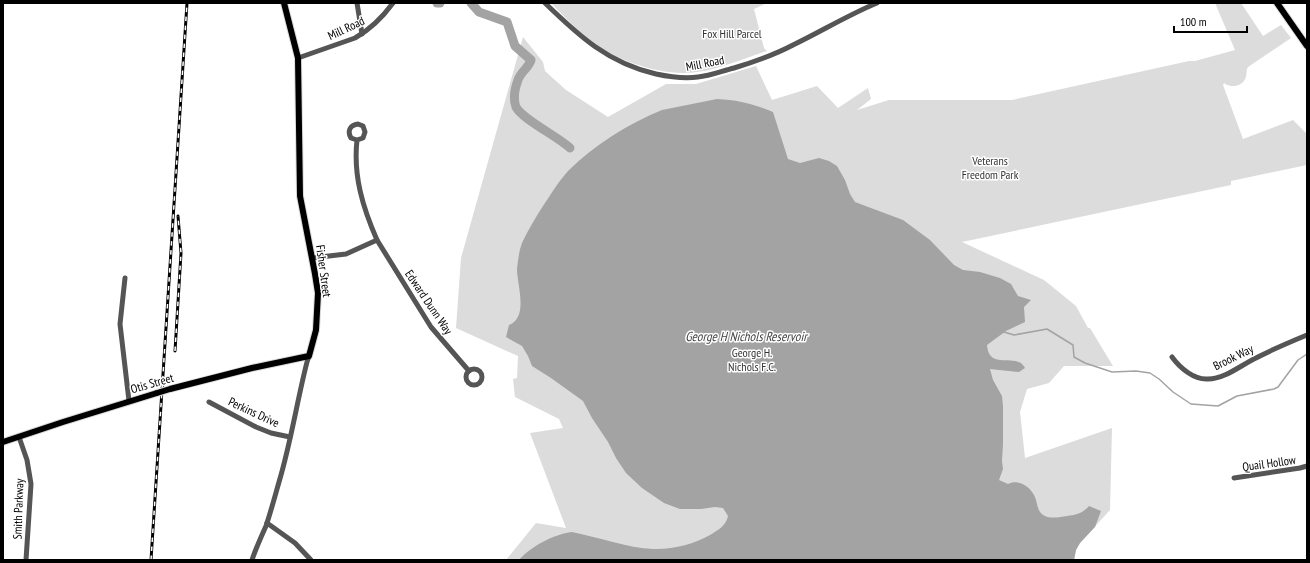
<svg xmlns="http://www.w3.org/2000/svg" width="1310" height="563" viewBox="0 0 1310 563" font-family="'PT Sans Narrow',sans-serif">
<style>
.green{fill:#dcdcdc}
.water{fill:#a3a3a3}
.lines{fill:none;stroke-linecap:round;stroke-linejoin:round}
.stream{stroke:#a3a3a3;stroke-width:1.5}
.river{stroke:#a3a3a3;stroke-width:9}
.major-casing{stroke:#dbdbdb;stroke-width:8}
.minor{stroke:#555;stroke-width:5}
.major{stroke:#000;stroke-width:6}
.rail-casing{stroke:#000;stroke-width:3}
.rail{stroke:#fff;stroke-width:1.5;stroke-dasharray:4.5;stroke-linecap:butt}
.major-bridge-casing{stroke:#dbdbdb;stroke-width:8;stroke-linecap:butt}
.major-bridge{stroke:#000;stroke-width:6}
.labels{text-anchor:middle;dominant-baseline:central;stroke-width:3;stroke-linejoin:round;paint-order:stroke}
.street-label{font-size:12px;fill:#000;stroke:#fff}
.park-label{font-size:12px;fill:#333;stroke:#fff}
.water-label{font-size:13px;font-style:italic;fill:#444;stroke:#fff}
</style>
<rect width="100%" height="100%" fill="#fff"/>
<!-- green -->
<g class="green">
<path d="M551 3H767L754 9 764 48 767 51C744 58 721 69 697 72 663 77 615 61 588 39 575 28 563 15 551 3Z"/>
<path d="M1215 3H1241L1263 36 1281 25 1291 38 1248 67C1246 70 1247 73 1246 77 1243 86 1232 89 1224 83L1223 85 1243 139 1293 120 1307 134V165L1231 181V185L962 242 1044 280 1076 306 1088 328H1090L1113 366H1064L1049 383 1027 389 1020 412 1025 458 1112 428 1110 510 1080 543 1076 550 1074 560H506L536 523 566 528 530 433 563 428 559 419 515 397 513 379 517 378 518 356 456 328 461 258 523 37 543 62 545 71 566 90 608 117 666 84H696L756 66 772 100 817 86 838 108 868 88 871 99 857 110 889 100H1012L1189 61H1195L1235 50Z"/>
</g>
<!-- water -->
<path class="water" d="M717 99C738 100 754 104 773 112L788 159 800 163 819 158 829 161 837 166 845 180 850 194 855 202 903 220 930 240 954 265 963 270 980 272 1000 278 1011 284 1018 296 1031 300 1024 307 1025 322 1006 331 987 345C989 368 1008 356 1021 363 1022 364 1024 366 1025 368L1019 372 990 369 993 380 1002 396 1003 406V444L1002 461 1003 469 999 480 1008 484C1018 479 1029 486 1034 495 1038 502 1036 512 1045 516 1051 519 1061 517 1067 516 1076 515 1083 513 1089 506L1101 511 1095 527 1080 543 1076 550 1074 560H519C530 547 554 534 572 532 598 537 628 548 653 549 672 550 694 544 710 535 718 530 726 526 728 516L723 508 715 507 701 509H680L664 503 642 488 626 473 616 458 608 442 592 418 583 401 551 378 532 366 528 356 522 346 506 337 509 325C529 317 517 285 517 269 518 260 519 251 522 243 528 230 536 217 543 206 551 194 559 181 568 171 594 145 628 124 662 110Z"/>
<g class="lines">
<!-- stream -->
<polyline class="stream" points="1004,332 1014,335 1047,329 1073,345 1074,357 1085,363 1112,372 1136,371 1150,373 1159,379 1173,392 1191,404 1218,406 1237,396 1274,389 1278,387 1298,360 1307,354"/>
<!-- river -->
<g class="river">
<polyline points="437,3 440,3"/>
<path d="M471 3 479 12 507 22 515 46 531 60C528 69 521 71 518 80 515 88 513 99 516 107 522 119 557 136 570 148"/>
</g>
<defs>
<g id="major">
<polyline points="1277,3 1307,46"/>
<polyline points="170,389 252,368 309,356 316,330 318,293 315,274 300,196 298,58 284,3"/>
<polyline points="3,442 63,422 157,393"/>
</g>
</defs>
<!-- major casing -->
<use href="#major" class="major-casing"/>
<!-- minor -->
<g class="minor">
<polyline points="357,3 362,34"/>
<path d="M545 3C579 36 608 63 656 74 670 77 684 79 698 77 710 76 722 71 734 68 754 62 774 55 793 45 822 31 848 15 877 3"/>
<path d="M298 58 355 38C371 29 382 18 393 3"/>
<polyline points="377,240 431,327 469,371"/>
<path d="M312 258 346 254 377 240C363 208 353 176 357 140L351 138C347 131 350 125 358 124L363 126 365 132 363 138 357 140"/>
<polyline points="125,278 120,324 129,401"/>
<path d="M1172 357C1180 368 1194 380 1208 379 1225 379 1241 365 1256 358 1273 349 1290 342 1307 335"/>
<circle cx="474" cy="377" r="8"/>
<polyline points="209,402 256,427 271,433 290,437"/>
<polyline points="19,437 27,460 31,484 26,560"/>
<polyline points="1234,478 1300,468 1307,466"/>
<polyline points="267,523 295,543 311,560"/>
<path d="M252 560C256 548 261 537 266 526 271 511 275 496 279 482 291 442 297 401 307 362L309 356"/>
</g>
<!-- major -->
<use href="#major" class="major"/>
<defs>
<g id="rail">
<polyline points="175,351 181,253 178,216"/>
<polyline points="151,560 187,3"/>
</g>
</defs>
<!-- rail casing -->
<use href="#rail" class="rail-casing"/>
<!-- rail -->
<use href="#rail" class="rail"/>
<defs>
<polyline id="major-bridge" points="157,393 170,389"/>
</defs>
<!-- major-bridge casing -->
<use href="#major-bridge" class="major-bridge-casing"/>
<!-- major-bridge -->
<use href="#major-bridge" class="major-bridge"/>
</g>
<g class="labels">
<!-- street labels -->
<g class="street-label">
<text transform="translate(346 28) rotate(-25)">Mill Road</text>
<text transform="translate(705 63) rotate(-11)">Mill Road</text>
<text transform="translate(324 271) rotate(82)">Fisher Street</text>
<text transform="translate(429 302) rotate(56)">Edward Dunn Way</text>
<text transform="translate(1233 357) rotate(-26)">Brook Way</text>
<text transform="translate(152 383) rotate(-16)">Otis Street</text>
<text transform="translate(254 412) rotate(25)">Perkins Drive</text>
<text transform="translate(1269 463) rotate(-8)">Quail Hollow</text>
<text transform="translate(18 509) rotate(-88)">Smith Parkway</text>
</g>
<!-- park labels -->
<g class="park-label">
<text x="732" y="33">Fox Hill Parcel</text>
<text x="990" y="160">Veterans<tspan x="990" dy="14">Freedom Park</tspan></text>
<text x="752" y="352">George H.<tspan x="752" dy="14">Nichols F.C.</tspan></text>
</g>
<!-- water labels -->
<g class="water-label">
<text x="746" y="336">George H Nichols Reservoir</text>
</g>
</g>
<!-- border -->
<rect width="1310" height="563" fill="none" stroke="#000000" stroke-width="8"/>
<!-- scale -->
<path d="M1174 26v6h73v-6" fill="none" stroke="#000000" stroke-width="2"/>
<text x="1180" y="26" font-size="12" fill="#000000" stroke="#ffffff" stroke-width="3" paint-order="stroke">100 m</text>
</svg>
